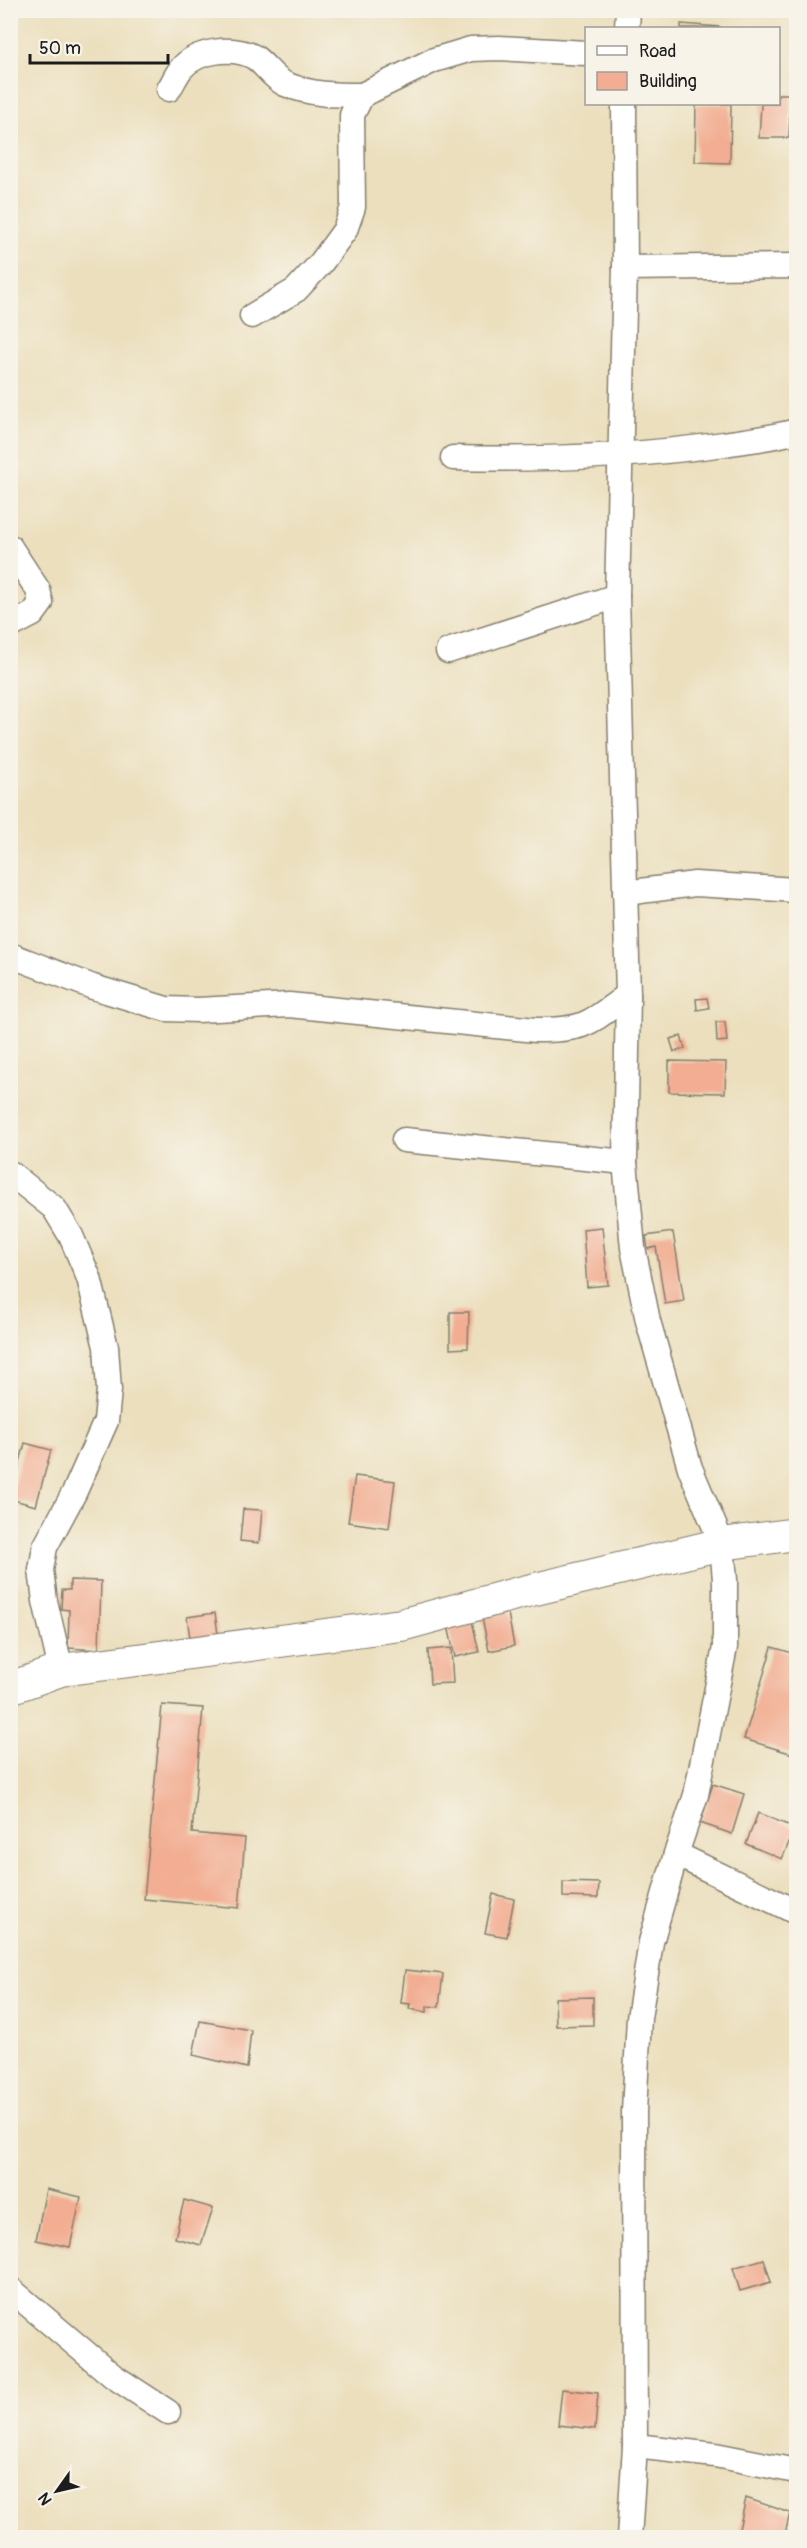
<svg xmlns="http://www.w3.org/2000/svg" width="807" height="2548" viewBox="0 0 807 2548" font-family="Pangolin,sans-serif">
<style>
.building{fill:#f2ad92}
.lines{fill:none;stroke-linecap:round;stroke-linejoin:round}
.minor-casing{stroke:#847e6c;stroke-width:27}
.major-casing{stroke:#847e6c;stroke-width:34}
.minor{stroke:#fff;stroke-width:24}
.major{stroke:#fff;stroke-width:32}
</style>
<rect width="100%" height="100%" fill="#f7f3e8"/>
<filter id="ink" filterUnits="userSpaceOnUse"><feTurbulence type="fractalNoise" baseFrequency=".0167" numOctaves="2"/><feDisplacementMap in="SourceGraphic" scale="12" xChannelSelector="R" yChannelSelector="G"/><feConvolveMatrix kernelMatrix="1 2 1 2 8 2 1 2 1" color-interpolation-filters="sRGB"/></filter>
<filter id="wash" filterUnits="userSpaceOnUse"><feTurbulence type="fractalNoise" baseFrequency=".008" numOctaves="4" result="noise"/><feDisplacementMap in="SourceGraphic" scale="24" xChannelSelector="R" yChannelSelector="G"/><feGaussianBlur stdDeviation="1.35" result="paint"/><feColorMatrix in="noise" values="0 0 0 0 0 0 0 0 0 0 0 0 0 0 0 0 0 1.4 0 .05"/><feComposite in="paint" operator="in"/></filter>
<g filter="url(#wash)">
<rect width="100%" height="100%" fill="#ebdfbd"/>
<g id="blocks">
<!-- building -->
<g class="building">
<polygon points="681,24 720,27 720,28 681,28"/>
<polygon points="778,94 791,94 789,138 759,138 761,104 778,104"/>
<polygon points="696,104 731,104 730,163 695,162"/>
<polygon points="707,998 709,1008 697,1010 696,999"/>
<polygon points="716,1022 725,1022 727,1041 717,1042"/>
<polygon points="681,1036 685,1048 674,1052 670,1039"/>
<polygon points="669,1061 726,1062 725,1093 669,1092"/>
<polygon points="602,1227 608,1285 587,1287 583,1229"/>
<polygon points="673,1232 684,1301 665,1304 656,1247 648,1249 646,1236"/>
<polygon points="450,1312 469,1312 468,1348 450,1349"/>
<polygon points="25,1443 51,1450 36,1506 10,1499"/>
<polygon points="355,1476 395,1481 389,1528 348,1522"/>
<polygon points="243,1509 262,1510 259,1543 240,1541"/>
<polygon points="70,1580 101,1581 99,1650 68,1648 69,1610 61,1609 62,1590 70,1590"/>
<polygon points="215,1613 219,1641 191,1645 187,1617"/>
<polygon points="508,1613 514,1646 489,1651 482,1618"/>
<polygon points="472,1621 479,1652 455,1657 448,1626"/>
<polygon points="772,1647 796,1654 796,1742 793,1754 744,1739"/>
<polygon points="451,1648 453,1683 430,1684 428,1650"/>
<polygon points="162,1705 203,1708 192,1833 245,1838 239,1908 144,1899"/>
<polygon points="713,1784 744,1794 732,1834 700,1823"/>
<polygon points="758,1813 795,1828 782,1859 746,1844"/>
<polygon points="563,1882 599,1883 598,1898 563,1897"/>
<polygon points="493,1894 514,1899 507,1937 485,1933"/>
<polygon points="405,1970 443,1974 439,2007 427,2006 427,2012 409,2009 410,2004 401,2003"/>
<polygon points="593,1997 593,2025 556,2026 555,1998"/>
<polygon points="200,2021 251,2030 247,2068 193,2055"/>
<polygon points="46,2189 81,2197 70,2247 36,2240"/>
<polygon points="184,2200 213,2208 201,2245 175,2238"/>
<polygon points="764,2259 771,2282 740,2291 733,2268"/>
<polygon points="562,2389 598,2393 595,2429 558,2425"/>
<polygon points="746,2498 790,2513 784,2538 737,2538"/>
</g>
</g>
</g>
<g filter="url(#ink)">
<use href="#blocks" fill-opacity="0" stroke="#847e6c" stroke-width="1.5"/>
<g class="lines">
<defs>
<g id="minor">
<polyline points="627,28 628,10"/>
<path d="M169 89C173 83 176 75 181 69 196 50 233 46 254 57 265 64 272 78 285 84 312 95 334 95 362 95"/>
<polyline points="624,104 625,268 617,596 628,995 625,1162 633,1248 648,1321 690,1468 722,1544 725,1580 725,1647 696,1795 676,1854 651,1942 639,2018 634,2112 635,2446 629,2538"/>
<polyline points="625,268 796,266"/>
<polyline points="252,316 296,290 321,263 345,230 353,207 352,115 362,95 434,60 471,49 499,48 586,53"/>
<path d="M453 458C544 460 634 457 724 444 748 440 773 438 796 431"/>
<polyline points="10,547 38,590 41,603 33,614 10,626"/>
<polyline points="448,651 617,596"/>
<polyline points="625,893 695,884 796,890"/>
<path d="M10 955 93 987 166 1009 198 1010 289 1005 536 1030C586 1030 588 1024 628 995"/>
<polyline points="404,1140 625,1162"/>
<polyline points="10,1173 54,1208 71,1236 89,1278 106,1347 109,1390 106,1421 75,1491 45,1547 41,1570 45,1601 61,1670"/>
<polyline points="676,1854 796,1912"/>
<polyline points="10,2289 113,2376 168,2412"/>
<polyline points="635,2446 715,2455 796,2471"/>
</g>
<polyline id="major" points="10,1688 61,1670 401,1625 519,1593 722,1544 796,1534"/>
</defs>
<!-- minor casing -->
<use href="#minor" class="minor-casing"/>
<!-- major casing -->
<use href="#major" class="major-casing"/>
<!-- minor -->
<use href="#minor" class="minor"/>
<!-- major -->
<use href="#major" class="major"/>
</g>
</g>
<!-- margin -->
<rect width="807" height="2548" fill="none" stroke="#f7f3e8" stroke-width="36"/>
<!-- legend -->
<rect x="585" y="27" width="195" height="78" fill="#f7f3e8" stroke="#9f9d96" stroke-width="1.5"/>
<rect x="597" y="46" width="30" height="9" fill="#ffffff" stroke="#9f9d96" stroke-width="1.5"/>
<text x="639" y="57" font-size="18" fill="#1c1c1c">Road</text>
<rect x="597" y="72" width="30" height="18" fill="#f2ad92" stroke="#9f9d96" stroke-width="1.5"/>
<text x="639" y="87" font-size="18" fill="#1c1c1c">Building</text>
<!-- north arrow -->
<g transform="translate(57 2491) rotate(236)" stroke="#f7f3e8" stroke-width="4.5" paint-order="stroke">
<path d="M0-4.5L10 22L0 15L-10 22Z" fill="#1c1c1c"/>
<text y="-9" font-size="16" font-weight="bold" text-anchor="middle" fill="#1c1c1c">N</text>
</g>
<!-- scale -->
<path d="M30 54v9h138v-9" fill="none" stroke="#1c1c1c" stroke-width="3"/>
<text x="39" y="54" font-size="18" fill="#1c1c1c" stroke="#f7f3e8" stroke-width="4.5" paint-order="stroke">50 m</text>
</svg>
